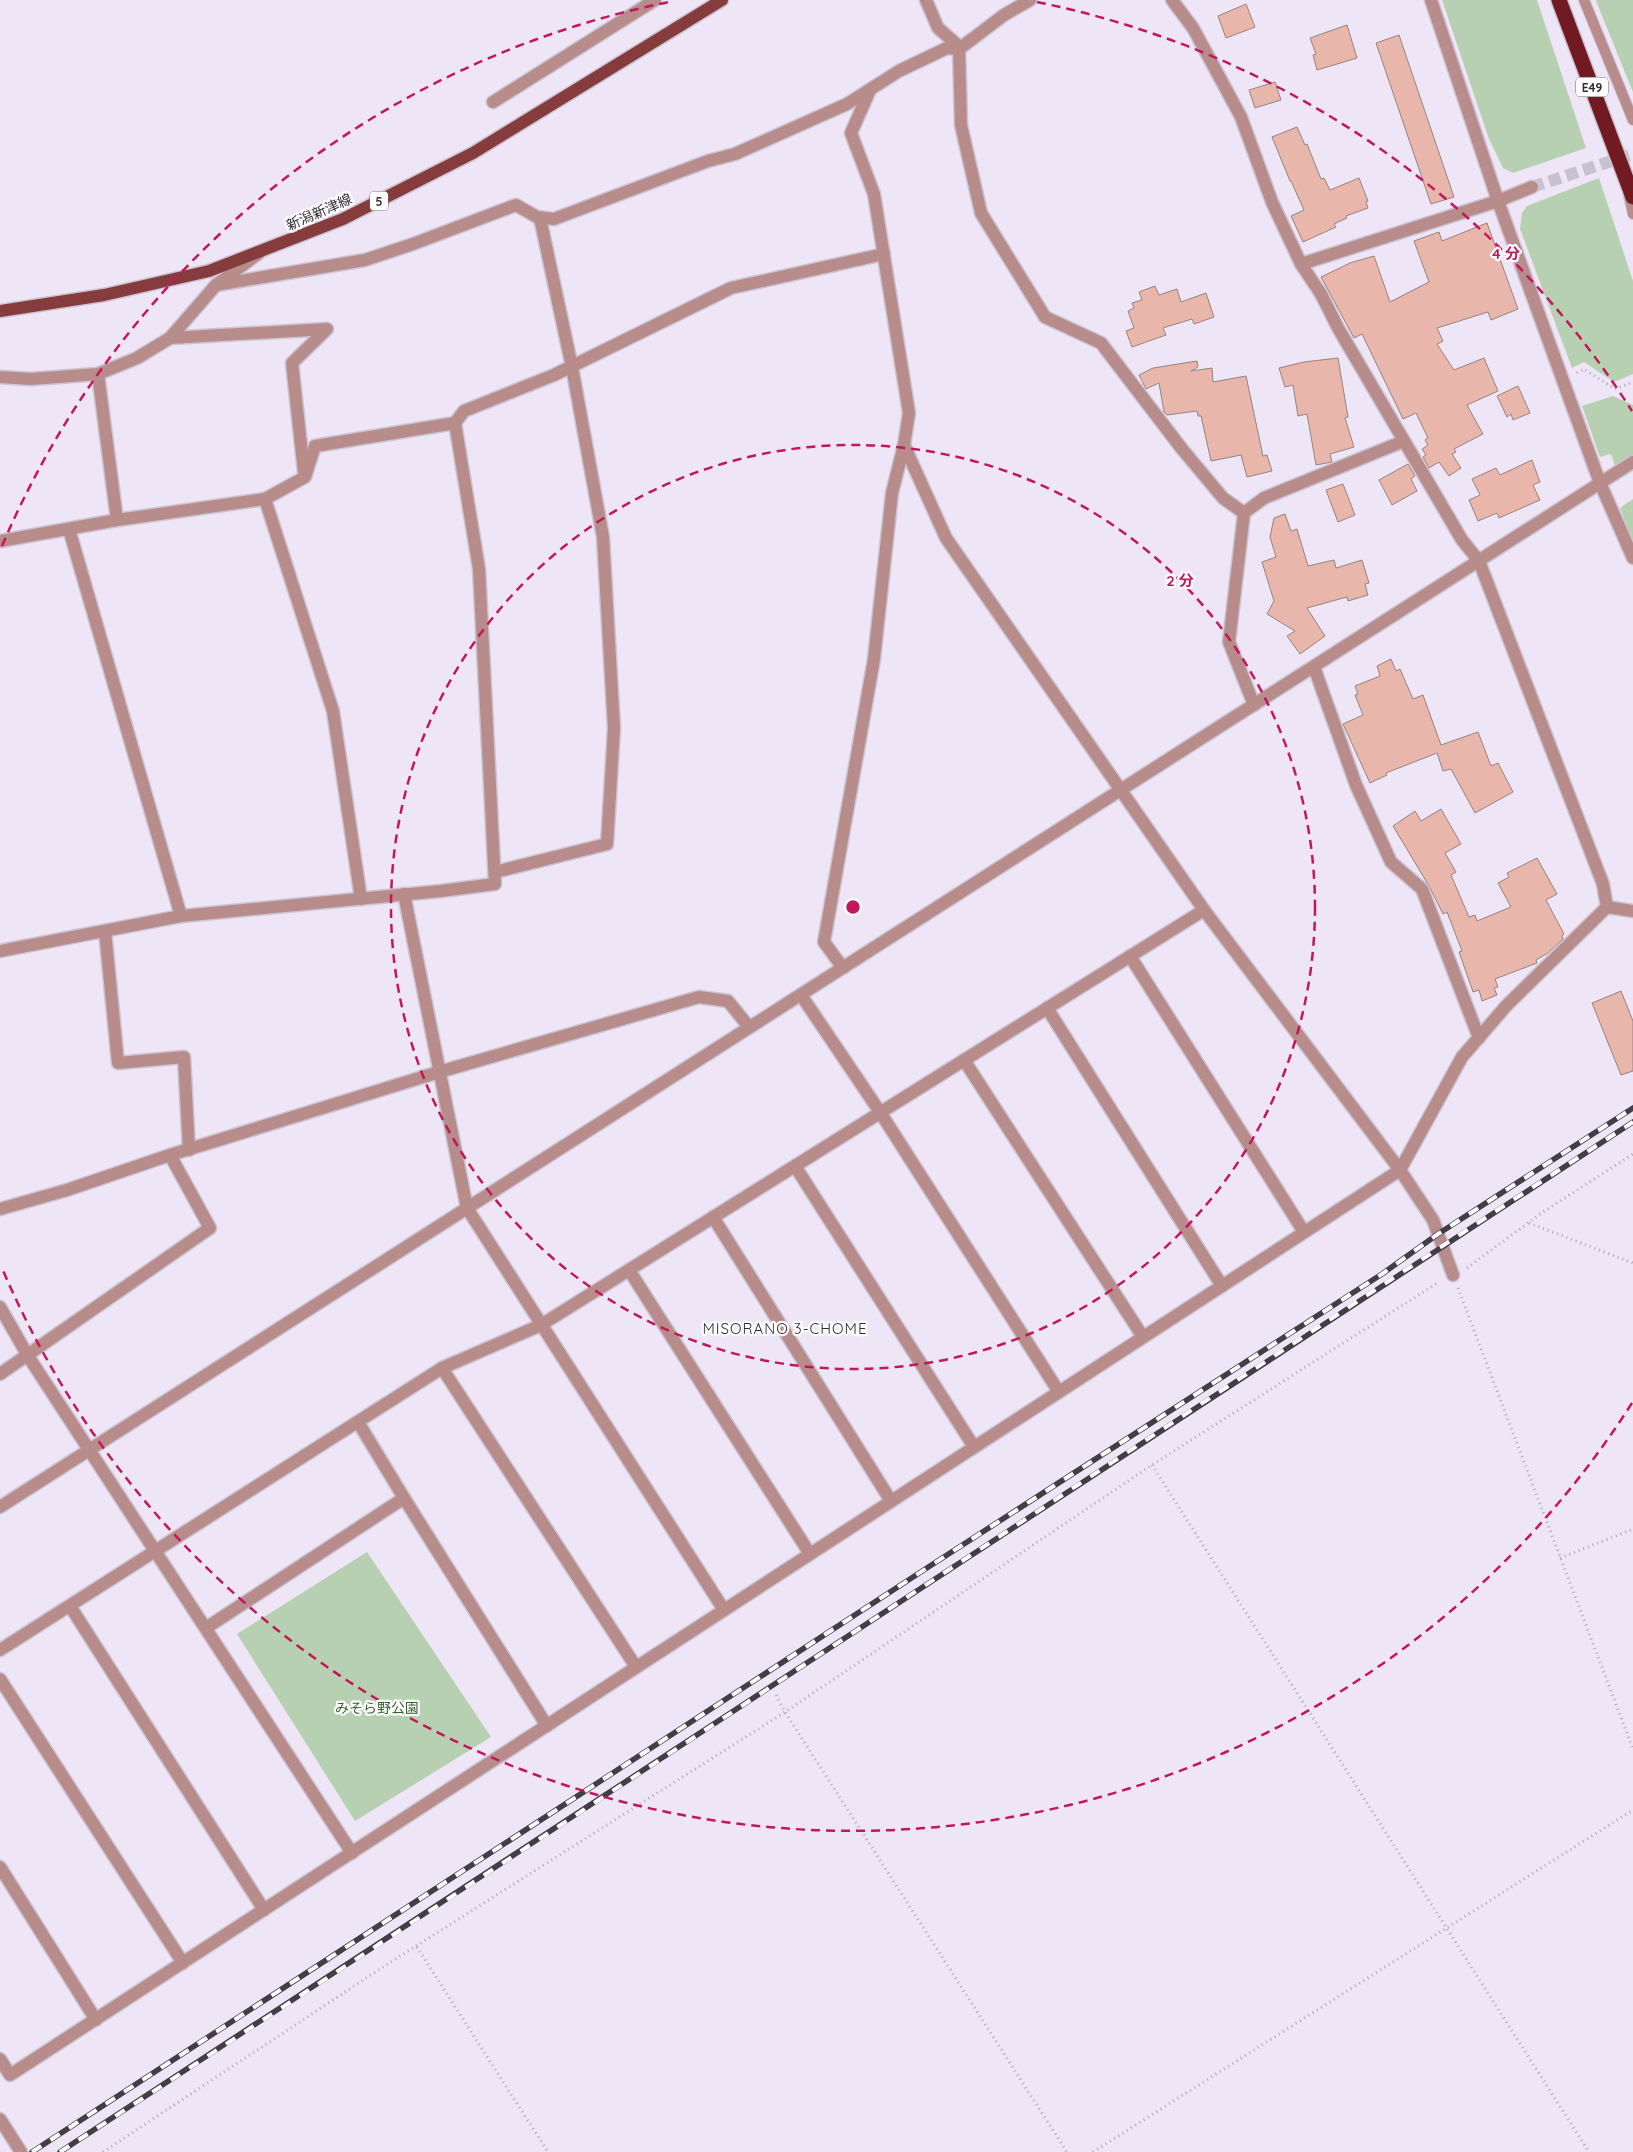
<svg xmlns="http://www.w3.org/2000/svg" width="1633" height="2152" viewBox="0 0 1633 2152" font-family="Quicksand,'Noto Sans JP',sans-serif">
<style>
.green{fill:#b7d0b1}
.building{fill:#e9b6ab;stroke:#95837f}
.lines{fill:none;stroke-linecap:round;stroke-linejoin:round}
.tertiary-tunnel{stroke:#c8c1cf;stroke-width:12;stroke-dasharray:12 6;stroke-linecap:butt}
.service-casing{stroke:#ccc4d3;stroke-width:12}
.minor-casing{stroke:#ccc4d3;stroke-width:15}
.tertiary-casing{stroke:#ccc4d3;stroke-width:15}
.primary-casing{stroke:#ccc4d3;stroke-width:15}
.motorway-casing{stroke:#ccc4d3;stroke-width:18}
.path{stroke:#aea7b4;stroke-width:3;stroke-dasharray:1 4;stroke-linecap:butt}
.service{stroke:#b88c8a;stroke-width:10}
.minor{stroke:#b88c8a;stroke-width:12}
.tertiary{stroke:#b88c8a;stroke-width:12}
.primary{stroke:#863b3c;stroke-width:12}
.motorway{stroke:#721a21;stroke-width:15}
.rail-casing{stroke:#433e45;stroke-width:5.5}
.rail{stroke:#fff;stroke-width:4;stroke-dasharray:11;stroke-linecap:butt}
.ring{fill:none;stroke:#c2185b;stroke-width:2.5;stroke-dasharray:9 6}
.labels{text-anchor:middle;dominant-baseline:central;stroke-width:4.5;stroke-linejoin:round;paint-order:stroke}
.shield{fill:#fff;stroke:#6d6b6f;stroke-width:1}
.shield-label{font-size:12px;font-weight:bold;fill:#2f2b31}
.street-label{font-size:14px;fill:#2f2b31;stroke:#fff}
.park-label{font-size:14px;fill:#345d2b;stroke:#fff}
.neighbourhood-label{font-size:15px;letter-spacing:1px;fill:#2f2b31;stroke:#fff}
.centre{fill:#c2185b;stroke:#fff;stroke-width:2.5}
.ring-label{font-size:15px;text-anchor:middle;font-weight:bold;fill:#c2185b;stroke:#fff;stroke-width:4.5;stroke-linejoin:round;paint-order:stroke}
</style>
<rect width="100%" height="100%" fill="#eee6f6"/>
<!-- green -->
<g class="green">
<polygon points="1442,0 1537,0 1586,148 1513,173 1503,168 1489,139"/>
<polygon points="1596,0 1633,0 1633,92 1596,1"/>
<polygon points="1599,178 1633,281 1633,374 1614,382 1584,362 1572,368 1520,229 1522,213 1527,206"/>
<polygon points="1613,396 1633,405 1633,456 1616,469 1611,454 1600,457 1582,406"/>
<polygon points="1633,499 1633,543 1620,508"/>
<polygon points="367,1552 491,1737 355,1821 237,1634"/>
</g>
<!-- building -->
<g class="building">
<polygon points="1246,4 1255,27 1226,38 1218,16"/>
<polygon points="1347,25 1357,58 1317,70 1313,55 1316,54 1310,38"/>
<polygon points="1399,35 1454,197 1431,204 1376,43"/>
<polygon points="1275,82 1281,100 1255,108 1249,90"/>
<polygon points="1297,127 1305,145 1307,144 1321,179 1324,178 1330,190 1359,178 1368,201 1366,202 1368,208 1346,216 1347,218 1334,224 1336,227 1303,242 1291,216 1304,210 1291,181 1290,181 1272,137"/>
<polygon points="1487,223 1518,309 1491,320 1488,312 1437,328 1443,341 1437,344 1454,370 1484,358 1498,391 1467,405 1483,434 1454,449 1456,452 1452,454 1461,468 1449,476 1439,462 1429,468 1423,457 1426,455 1422,449 1428,445 1425,440 1428,438 1416,413 1403,419 1362,334 1354,338 1321,277 1350,263 1374,256 1390,302 1429,282 1414,241 1439,232 1442,241"/>
<polygon points="1155,286 1159,295 1177,289 1181,302 1206,293 1214,317 1194,324 1192,319 1163,328 1166,335 1132,347 1126,331 1134,328 1128,311 1134,308 1132,303 1142,300 1139,292"/>
<polygon points="1338,358 1348,417 1345,418 1354,447 1330,454 1332,462 1316,465 1307,414 1298,416 1293,385 1285,387 1279,368 1304,362"/>
<polygon points="1197,361 1198,367 1191,371 1212,368 1213,382 1246,376 1263,456 1267,455 1272,471 1247,477 1241,455 1211,461 1201,416 1198,416 1197,411 1167,415 1164,412 1159,383 1146,389 1139,375 1153,368"/>
<polygon points="1518,386 1530,413 1513,420 1511,414 1507,417 1497,396"/>
<polygon points="1532,460 1540,482 1533,485 1540,500 1499,518 1497,513 1478,521 1469,500 1480,495 1472,479 1496,468 1500,475"/>
<polygon points="1408,464 1415,476 1411,479 1417,491 1392,505 1379,480"/>
<polygon points="1343,484 1355,515 1338,522 1326,490"/>
<polygon points="1285,514 1291,531 1297,529 1308,566 1334,560 1336,568 1362,560 1369,583 1365,584 1368,595 1348,601 1347,597 1307,608 1325,636 1300,654 1287,636 1295,631 1267,614 1274,601 1262,562 1276,557 1270,537 1274,518"/>
<polygon points="1391,659 1396,671 1400,669 1413,699 1423,695 1441,745 1478,732 1491,766 1498,763 1513,792 1475,813 1451,769 1443,771 1437,753 1386,773 1387,775 1370,783 1343,724 1363,715 1355,695 1358,694 1355,686 1380,676 1377,666"/>
<polygon points="1441,809 1461,844 1445,853 1456,872 1451,875 1469,917 1475,915 1477,921 1511,907 1498,883 1509,877 1507,873 1537,858 1557,894 1546,900 1564,934 1562,936 1563,939 1548,953 1536,960 1537,963 1495,979 1498,987 1494,988 1497,995 1482,1001 1479,990 1473,992 1459,952 1462,951 1447,912 1443,914 1429,886 1393,826 1415,811 1421,821"/>
<polygon points="1621,991 1633,1021 1633,1071 1621,1075 1592,1003"/>
</g>
<g class="lines">
<!-- tertiary-tunnel -->
<polyline class="tertiary-tunnel" points="1532,187 1633,154"/>
<defs>
<g id="service">
<polyline points="1584,0 1633,120"/>
<polyline points="1628,191 1633,214"/>
</g>
<g id="minor">
<polyline points="926,0 938,28 961,48"/>
<polyline points="1431,0 1498,201 1600,483 1633,558"/>
<polyline points="959,49 961,125 981,213 1045,317 1101,343 1182,449 1223,498 1244,513"/>
<polyline points="493,102 655,0"/>
<polyline points="216,285 365,260 413,244 516,205 537,217 554,219 708,161 735,154 847,104 899,71 947,48 959,49 1004,15 1030,0"/>
<polyline points="170,338 327,329 292,363 304,472"/>
<polyline points="98,374 117,520"/>
<polyline points="0,377 31,379 98,374 137,358 170,338 216,285 259,253"/>
<polyline points="904,445 946,538 1204,910 1400,1170 1433,1220 1453,1275"/>
<polyline points="265,499 333,711 361,899"/>
<polyline points="69,529 181,916"/>
<polyline points="0,541 117,520 265,499 305,477 315,446 455,423 464,411 554,375 731,288 884,254"/>
<polyline points="1314,667 1356,785 1391,862 1422,889 1479,1038"/>
<polyline points="1254,705 1229,642 1244,513 1264,498 1404,441"/>
<polyline points="495,872 607,844 614,728 603,537 572,367 540,218"/>
<polyline points="404,894 467,1208 724,1610"/>
<polyline points="1607,907 1633,911"/>
<polyline points="105,931 118,1063 184,1057 189,1150"/>
<polyline points="0,951 181,916 441,891 495,884 479,569 455,423"/>
<polyline points="1130,956 1304,1232"/>
<polyline points="843,968 824,942 874,659 892,493 904,445 909,413 874,194 851,133 870,90"/>
<polyline points="801,995 880,1112 1059,1392"/>
<polyline points="1047,1008 1222,1286"/>
<polyline points="964,1060 1143,1337"/>
<polyline points="795,1166 974,1447"/>
<polyline points="0,1209 67,1190 170,1155 439,1072 699,997 728,1001 749,1027"/>
<polyline points="713,1217 891,1501"/>
<polyline points="629,1270 810,1554"/>
<polyline points="0,1307 28,1356 352,1853"/>
<polyline points="442,1368 636,1667"/>
<polyline points="0,1374 210,1228 170,1155"/>
<polyline points="358,1422 404,1498 547,1726"/>
<polyline points="70,1606 264,1910"/>
<polyline points="206,1628 404,1498"/>
<polyline points="0,1650 442,1368 541,1325 1204,910"/>
<polyline points="0,1679 183,1963"/>
<polyline points="0,1867 96,2020"/>
<polyline points="0,2059 10,2075 1400,1170 1462,1057 1507,1005 1607,907 1603,884 1479,561 1462,540 1338,328 1321,294 1301,264 1272,202 1241,117 1193,28 1172,0"/>
</g>
<g id="tertiary">
<polyline points="1301,264 1498,201 1532,187"/>
<polyline points="0,1507 1633,462"/>
<polyline points="0,2119 21,2152"/>
</g>
<polyline id="primary" points="0,311 104,295 209,271 343,219 473,153 722,0"/>
<polyline id="motorway" points="1559,0 1633,197"/>
</defs>
<!-- service casing -->
<use href="#service" class="service-casing"/>
<!-- minor casing -->
<use href="#minor" class="minor-casing"/>
<!-- tertiary casing -->
<use href="#tertiary" class="tertiary-casing"/>
<!-- primary casing -->
<use href="#primary" class="primary-casing"/>
<!-- motorway casing -->
<use href="#motorway" class="motorway-casing"/>
<!-- path -->
<g class="path">
<polyline points="1577,373 1584,369 1615,389 1633,382"/>
<polyline points="1529,1223 1633,1263"/>
<polyline points="1467,1268 1543,1212 1633,1154"/>
<polyline points="1458,1288 1633,1749"/>
<polyline points="1152,1465 1589,2152"/>
<polyline points="1560,1558 1633,1529"/>
<polyline points="776,1695 785,1712 1067,2152"/>
<polyline points="417,1947 548,2152"/>
<polyline points="103,2152 383,1967 785,1712 1152,1465 1439,1282"/>
<polyline points="1093,2152 1633,1810"/>
</g>
<!-- service -->
<use href="#service" class="service"/>
<!-- minor -->
<use href="#minor" class="minor"/>
<!-- tertiary -->
<use href="#tertiary" class="tertiary"/>
<!-- primary -->
<use href="#primary" class="primary"/>
<!-- motorway -->
<use href="#motorway" class="motorway"/>
<defs>
<g id="rail">
<polyline points="32,2152 933,1564 1382,1274 1438,1234 1633,1108"/>
<path d="M60 2152C586 1811 1107 1463 1633 1122"/>
</g>
</defs>
<!-- rail casing -->
<use href="#rail" class="rail-casing"/>
<!-- rail -->
<use href="#rail" class="rail"/>
</g>
<!-- distance rings -->
<g class="ring">
<circle cx="853" cy="907" r="462"/>
<path d="M1632 1403A924 924 0 0 1 2 1268M2 546A924 924 0 0 1 669 2M1037 2A924 924 0 0 1 1632 411"/>
</g>
<g class="labels">
<!-- shield labels -->
<g class="shield">
<rect x="1576" y="77.5" width="32" height="19" rx="4"/>
<rect x="370" y="191.5" width="18" height="19" rx="4"/>
</g>
<g class="shield-label">
<text x="1592" y="87">E49</text>
<text x="379" y="201">5</text>
</g>
<!-- street labels -->
<g class="street-label">
<text transform="translate(319 212) rotate(-24)">新潟新津線</text>
</g>
<!-- park labels -->
<g class="park-label">
<text x="377" y="1708">みそら野公園</text>
</g>
<!-- neighbourhood labels -->
<g class="neighbourhood-label">
<text x="785" y="1328">MISORANO 3-CHOME</text>
</g>
</g>
<circle cx="853" cy="907" r="8" class="centre"/>
<g class="ring-label">
<text x="1506" y="259">4 分</text>
<text x="1180" y="586">2 分</text>
</g>
</svg>
